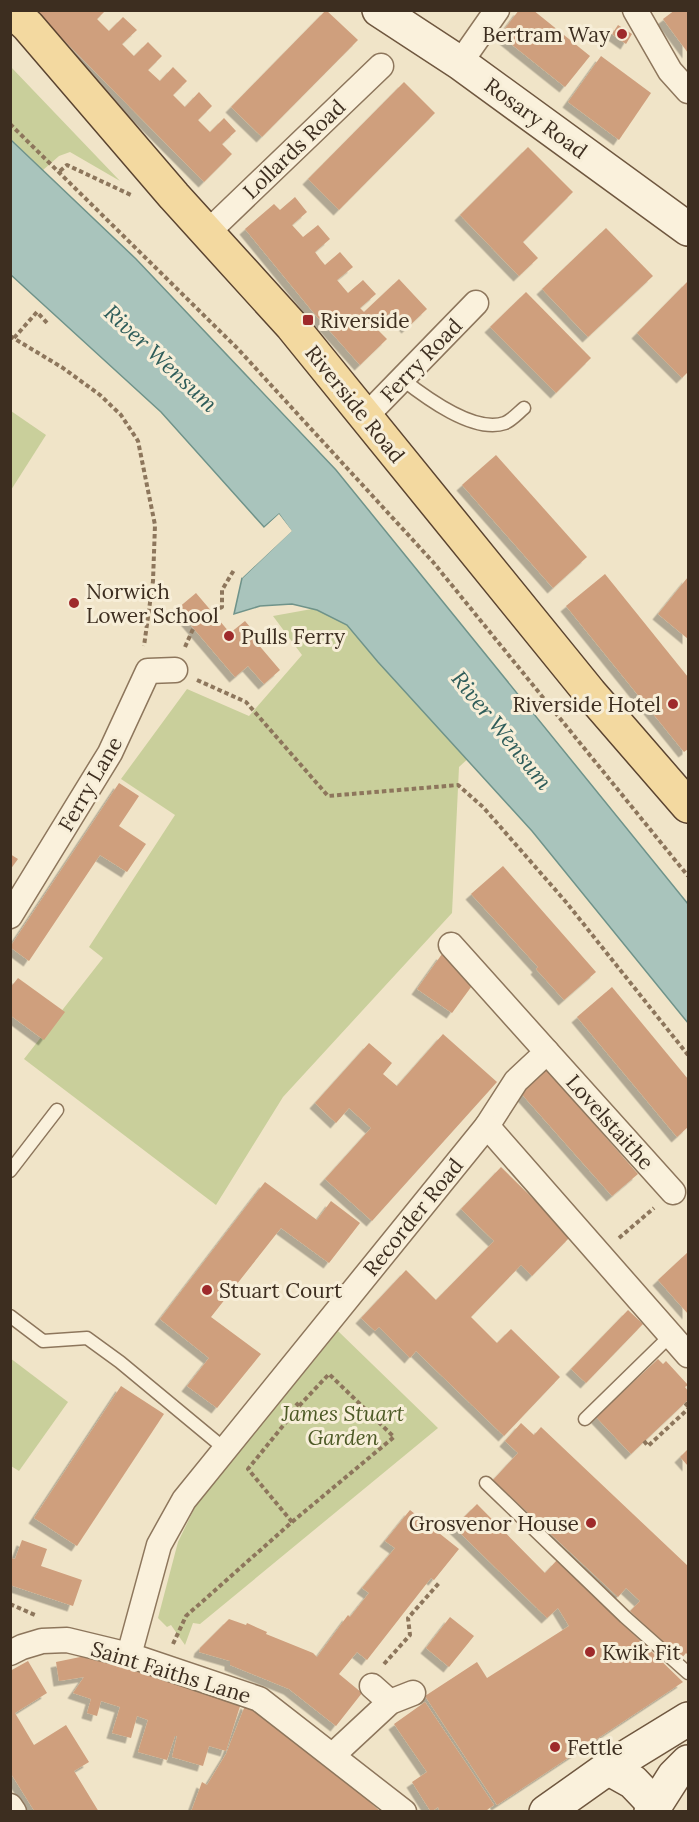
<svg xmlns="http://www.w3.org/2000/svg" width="699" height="1822" viewBox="0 0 699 1822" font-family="Lora,serif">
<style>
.green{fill:#c9cf9b}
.water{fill:#a9c4bc;stroke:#6f938a;stroke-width:1.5}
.pier{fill:#f0e4c8}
.building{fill:#cf9f7d;filter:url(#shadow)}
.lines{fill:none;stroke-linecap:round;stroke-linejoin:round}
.lane-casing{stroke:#8d765c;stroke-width:15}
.street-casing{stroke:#8d765c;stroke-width:27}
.secondary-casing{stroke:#6f573f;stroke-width:36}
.primary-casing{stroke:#5b4430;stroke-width:36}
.path{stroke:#8d765c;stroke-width:4;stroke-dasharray:4.5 3;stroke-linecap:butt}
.lane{stroke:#faf1dc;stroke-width:12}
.street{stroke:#faf1dc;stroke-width:24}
.secondary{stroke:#faf1dc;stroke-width:33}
.primary{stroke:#f3d9a0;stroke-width:33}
.poi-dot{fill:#9e2a2b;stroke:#f7eed8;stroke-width:2}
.labels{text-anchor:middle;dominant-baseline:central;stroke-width:6;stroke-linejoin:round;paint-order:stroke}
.poi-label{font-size:21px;fill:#3d2e20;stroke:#f7eed8;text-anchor:start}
.street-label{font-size:21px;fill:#3d2e20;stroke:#f7eed8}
.park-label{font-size:21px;font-style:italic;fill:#4d5a26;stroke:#f7eed8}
.water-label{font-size:22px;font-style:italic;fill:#2f5d5a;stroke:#f7eed8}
</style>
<defs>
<filter id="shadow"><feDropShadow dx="-5.5" dy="5.5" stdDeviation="0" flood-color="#0004"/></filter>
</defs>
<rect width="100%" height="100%" fill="#f0e4c8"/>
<!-- green -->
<g class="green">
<polygon points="10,66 120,181 70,152 59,156 43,170 11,139"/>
<polygon points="11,411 46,435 11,490"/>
<polygon points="334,605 488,740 459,767 452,913 283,1097 216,1205 24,1059 103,958 89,947 175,815 121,779 187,689 249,716 302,655 273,616"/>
<polygon points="338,1331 438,1428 200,1624 193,1623 185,1645 171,1625 167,1627 158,1618 178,1542 196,1505"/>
<polygon points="10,1358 68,1402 19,1471 11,1466"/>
</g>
<!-- water -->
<polygon class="water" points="10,139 136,259 336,470 688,904 688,1023 532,831 378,662 347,625 317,610 292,604 260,606 234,614 242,578 291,531 279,514 264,527 161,412 11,275"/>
<!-- pier -->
<polygon class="pier" points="279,514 292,531 242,578 240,576 288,531 278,518 263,529"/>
<!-- building -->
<g class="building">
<polygon points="34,10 106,10 97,19 109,31 123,17 137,30 122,44 134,56 148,42 162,56 148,70 160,81 173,67 187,81 173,95 185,107 199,92 212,106 198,120 210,132 224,118 236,131 222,144 232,154 204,182"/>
<polygon points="326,10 358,40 262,137 231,107"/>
<polygon points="519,10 533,10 590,56 565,87 500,35"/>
<polygon points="675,10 688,10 688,53 663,19"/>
<polygon points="618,25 632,34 626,44 612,34"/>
<polygon points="601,56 651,93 619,140 568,102"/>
<polygon points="404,82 435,113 339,210 308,179"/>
<polygon points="528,147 573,192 523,242 538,258 519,276 460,215"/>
<polygon points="295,197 307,212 292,225 303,237 318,225 330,239 315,252 320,259 325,265 340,252 353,267 337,280 348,293 363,280 376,294 360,308 364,312 399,279 427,309 407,328 392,311 375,327 387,339 360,365 313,312 245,229 274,204 280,210"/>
<polygon points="606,228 653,276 588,337 542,289"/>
<polygon points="688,281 688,372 682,378 637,333"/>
<polygon points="526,292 591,358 556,393 490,327"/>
<polygon points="496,455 587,557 553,588 462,485"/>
<polygon points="605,574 688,677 688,749 684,752 566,606"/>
<polygon points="688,577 688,639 658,614"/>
<polygon points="196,593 230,633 245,621 261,640 257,643 280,670 264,684 248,666 235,677 177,609"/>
<polygon points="119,783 139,796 119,826 146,844 127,872 100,855 29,961 10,947"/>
<polygon points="10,854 18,859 10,870"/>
<polygon points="503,866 596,972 564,1000 536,969 538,967 471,894"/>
<polygon points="442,954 477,979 452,1013 417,989"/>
<polygon points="18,978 65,1012 44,1040 10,1015 10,988"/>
<polygon points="612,987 688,1079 688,1127 677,1137 577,1017"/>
<polygon points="443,1034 497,1082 372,1221 325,1179 371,1128 349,1108 336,1123 315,1103 369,1043 392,1063 383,1074 397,1086"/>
<polygon points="544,1067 638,1174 612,1196 518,1090"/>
<polygon points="501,1167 571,1236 532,1276 521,1265 471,1317 497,1343 511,1329 560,1377 504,1436 416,1351 410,1358 379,1327 375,1331 361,1318 406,1270 436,1300 494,1241 461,1209"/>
<polygon points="265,1182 317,1220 331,1201 360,1223 329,1263 281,1228 211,1317 261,1354 217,1408 187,1386 209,1358 160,1319"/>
<polygon points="688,1252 688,1314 658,1280"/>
<polygon points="628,1310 643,1324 586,1383 571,1369"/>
<polygon points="658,1359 663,1364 666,1361 688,1385 685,1387 688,1391 688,1400 631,1454 596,1417"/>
<polygon points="121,1386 164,1414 77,1546 34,1518"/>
<polygon points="521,1423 534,1435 541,1427 688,1566 688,1655 686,1653 681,1659 630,1611 640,1601 626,1588 618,1597 493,1480 518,1453 505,1441"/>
<polygon points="688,1449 688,1466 680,1457"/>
<polygon points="477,1504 545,1573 557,1560 683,1682 497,1805 425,1696 477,1662 487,1678 569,1626 558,1608 547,1618 454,1527"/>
<polygon points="410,1510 459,1549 434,1580 431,1578 367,1660 357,1652 339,1674 362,1693 336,1726 289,1689 230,1665 230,1661 199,1652 200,1648 229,1619 246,1625 247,1623 267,1632 266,1634 313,1653 317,1657 348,1615 350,1617 369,1593 362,1588 395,1548 385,1541"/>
<polygon points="22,1540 47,1549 41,1566 82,1580 73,1606 10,1585 10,1558 15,1559"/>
<polygon points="450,1617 474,1636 449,1667 426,1648"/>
<polygon points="85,1656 241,1703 226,1751 209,1746 203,1766 172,1757 177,1736 175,1736 167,1760 138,1752 148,1720 137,1716 131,1738 112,1733 120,1707 101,1701 97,1716 87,1713 91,1699 73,1693 84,1677 59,1681 56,1662"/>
<polygon points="28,1661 47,1693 15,1713 34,1745 66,1725 89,1762 74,1771 99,1812 35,1812 10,1772 10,1671"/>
<polygon points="425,1702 494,1805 484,1812 440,1812 438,1807 431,1812 412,1782 427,1772 394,1724"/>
<polygon points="246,1703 350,1784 381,1812 191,1812 202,1782 207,1785 226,1754"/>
</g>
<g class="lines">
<defs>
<g id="lane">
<path d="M402 379C425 397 474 434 505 423 512 420 518 413 524 408"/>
<polyline points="10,1171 57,1110"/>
<polyline points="10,1316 43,1341 87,1338 120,1362 225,1449"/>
<polyline points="585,1419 671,1335"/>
<polyline points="486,1483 625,1617 688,1673"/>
</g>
<g id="street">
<polyline points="635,10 670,71 688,91"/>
<polyline points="460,63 497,10"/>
<polyline points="207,233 381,66"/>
<polyline points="366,416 476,303"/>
<polyline points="10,916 110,753 148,671 175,670"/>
<polyline points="451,945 547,1052 516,1081 487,1126"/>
<polyline points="547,1052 673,1192"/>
<polyline points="10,1653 22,1647 42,1641 67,1640 129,1655 259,1699 404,1812"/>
<polyline points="129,1655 159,1545 184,1500 487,1126 688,1355"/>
<polyline points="372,1686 390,1702"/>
<polyline points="333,1755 390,1702 413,1693"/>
<polyline points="10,1806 14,1812"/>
</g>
<g id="secondary">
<polyline points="379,10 460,63 688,229"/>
<polyline points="608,1768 633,1782 655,1805"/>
<polyline points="546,1812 608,1768 688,1719"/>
<polyline points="651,1812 674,1776 688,1762"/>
</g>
<polyline id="primary" points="11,10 28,26 174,196 292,326 590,693 688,806"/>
</defs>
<!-- lane casing -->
<use href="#lane" class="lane-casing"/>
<!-- street casing -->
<use href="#street" class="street-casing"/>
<!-- secondary casing -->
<use href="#secondary" class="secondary-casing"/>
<!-- primary casing -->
<use href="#primary" class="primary-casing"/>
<!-- path -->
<g class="path">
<polyline points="10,124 238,349 433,562 688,876"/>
<polyline points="60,171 67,165 131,195"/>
<polyline points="10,336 63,368 100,395 121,415 138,441 155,525 153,581 144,646"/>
<polyline points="14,338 37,312 48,324"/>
<polyline points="213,612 222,607 222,590 234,570"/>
<polyline points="185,647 193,629"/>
<polyline points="197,680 246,702 328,796 458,785 483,807 566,902 688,1055"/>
<polyline points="619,1238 654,1208"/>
<polyline points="685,1403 688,1406"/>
<polyline points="644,1441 648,1446 688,1409"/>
<polyline points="292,1522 394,1437 329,1374 299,1406"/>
<polyline points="10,1604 35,1615"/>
<polyline points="173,1644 186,1616 292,1522 248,1469 299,1406 295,1402"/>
<polyline points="384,1664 410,1635 408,1618 439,1583"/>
</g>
<!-- lane -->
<use href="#lane" class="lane"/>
<!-- street -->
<use href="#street" class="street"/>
<!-- secondary -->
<use href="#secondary" class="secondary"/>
<!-- primary -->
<use href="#primary" class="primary"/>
</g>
<!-- markers -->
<g class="poi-dot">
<circle cx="622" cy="34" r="6"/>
<rect x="302" y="314" width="12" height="12" rx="3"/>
<circle cx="74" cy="603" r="6"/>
<circle cx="229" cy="636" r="6"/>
<circle cx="673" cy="704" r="6"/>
<circle cx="207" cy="1290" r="6"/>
<circle cx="591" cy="1523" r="6"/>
<circle cx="590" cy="1652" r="6"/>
<circle cx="555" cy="1747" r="6"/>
</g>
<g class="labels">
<!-- poi labels -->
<g class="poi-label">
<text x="610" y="34" text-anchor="end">Bertram Way</text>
<text x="320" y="320">Riverside</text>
<text x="86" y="591">Norwich<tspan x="86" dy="24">Lower School</tspan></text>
<text x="241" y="636">Pulls Ferry</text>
<text x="661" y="704" text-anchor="end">Riverside Hotel</text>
<text x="219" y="1290">Stuart Court</text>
<text x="579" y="1523" text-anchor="end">Grosvenor House</text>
<text x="602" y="1652">Kwik Fit</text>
<text x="567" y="1747">Fettle</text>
</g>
<!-- street labels -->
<g class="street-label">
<text transform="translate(536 118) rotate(36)">Rosary Road</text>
<text transform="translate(294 149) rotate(-44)">Lollards Road</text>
<text transform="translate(421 360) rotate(-46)">Ferry Road</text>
<text transform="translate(355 404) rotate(51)">Riverside Road</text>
<text transform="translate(90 784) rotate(-60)">Ferry Lane</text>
<text transform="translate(610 1122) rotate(48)">Lovelstaithe</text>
<text transform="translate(413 1217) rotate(-51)">Recorder Road</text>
<text transform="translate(171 1672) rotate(17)">Saint Faiths Lane</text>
</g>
<!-- park labels -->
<g class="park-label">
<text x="343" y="1413">James Stuart<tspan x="343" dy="24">Garden</tspan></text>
</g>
<!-- water labels -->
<g class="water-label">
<text transform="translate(161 358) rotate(43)">River Wensum</text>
<text transform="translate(502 730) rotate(51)">River Wensum</text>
</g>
</g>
<!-- border -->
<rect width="699" height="1822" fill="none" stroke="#3d2e20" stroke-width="24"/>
</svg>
